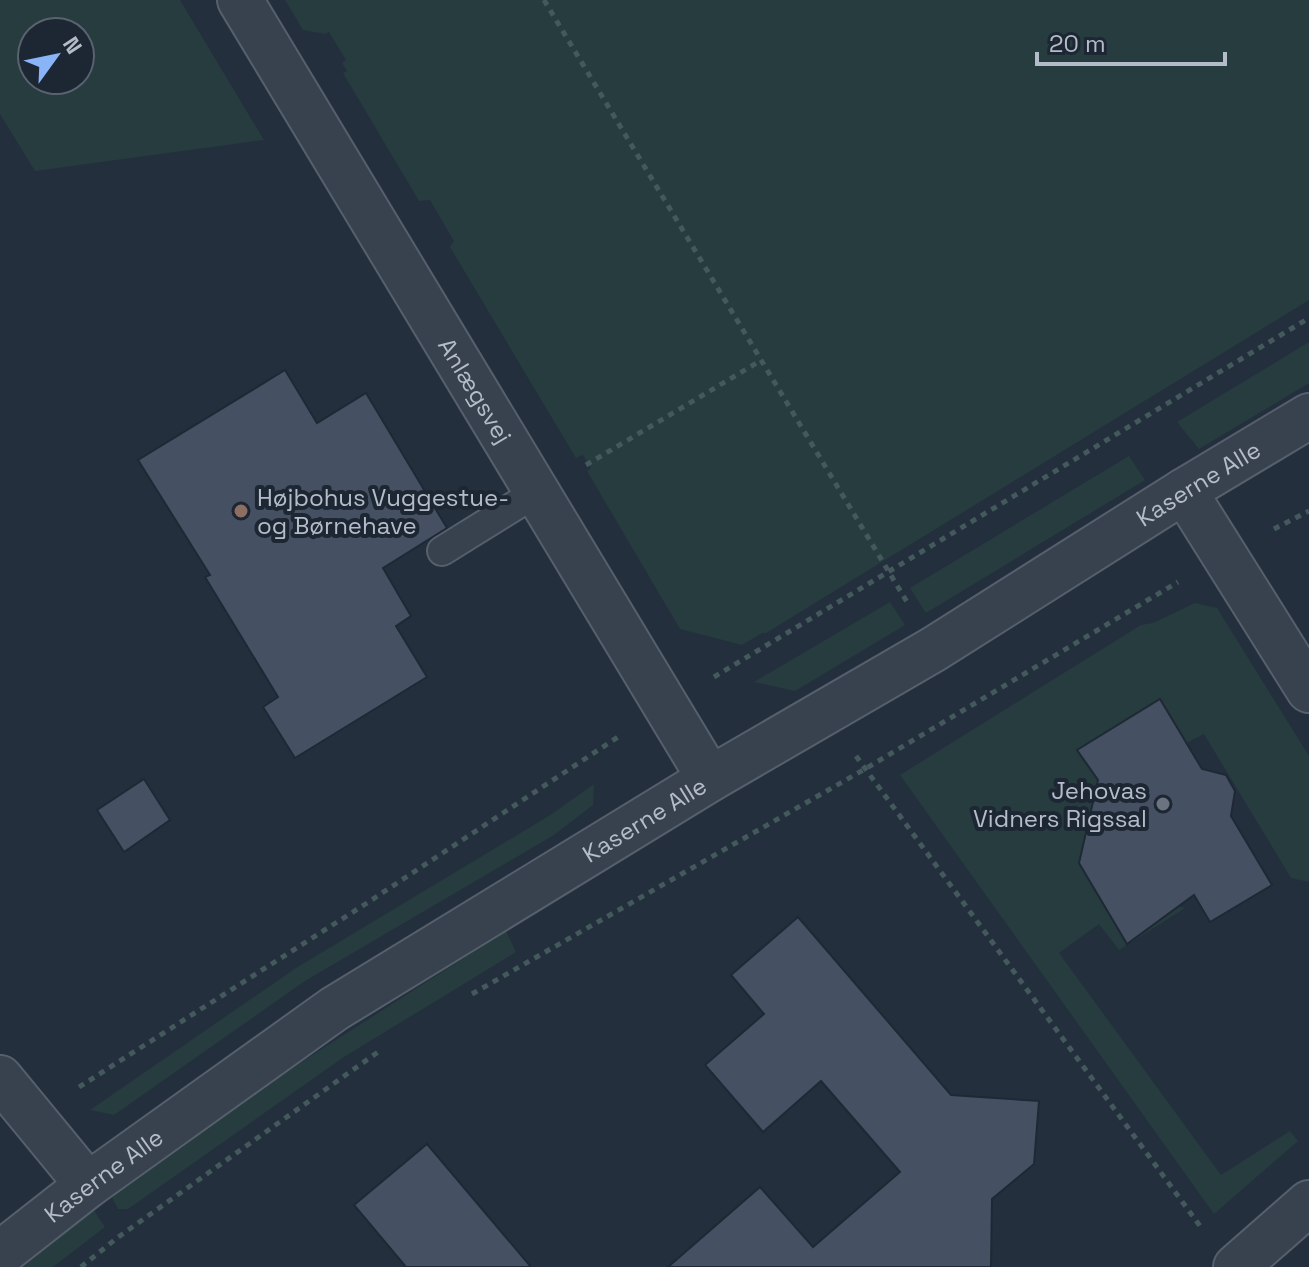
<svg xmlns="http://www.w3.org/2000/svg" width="1309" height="1267" viewBox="0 0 1309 1267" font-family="'Space Grotesk',sans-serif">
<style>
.green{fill:#263c3f;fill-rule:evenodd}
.building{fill:#455162;stroke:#1f2835;stroke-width:2}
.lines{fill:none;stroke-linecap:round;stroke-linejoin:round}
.service-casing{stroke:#565f6c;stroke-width:32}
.minor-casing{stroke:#565f6c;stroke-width:48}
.tertiary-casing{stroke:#565f6c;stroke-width:48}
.path{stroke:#44595c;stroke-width:5;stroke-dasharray:6 6;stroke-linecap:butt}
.service{stroke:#38414e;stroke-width:28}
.minor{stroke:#38414e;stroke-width:44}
.tertiary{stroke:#38414e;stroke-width:44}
.education-dot{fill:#8d6e63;stroke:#1d2633;stroke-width:3}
.worship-dot{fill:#6b7280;stroke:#1d2633;stroke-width:3}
.labels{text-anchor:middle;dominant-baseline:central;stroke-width:8;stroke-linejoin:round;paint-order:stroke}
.street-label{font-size:24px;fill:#b4bcc9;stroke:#1d2633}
.poi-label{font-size:24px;fill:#b4bcc9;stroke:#1d2633;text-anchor:start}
</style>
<rect width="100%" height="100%" fill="#242f3e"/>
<!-- green -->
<g class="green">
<path d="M0 0H180L264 140 35 171 0 114ZM32 32H80V80H32Z"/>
<polygon points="285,0 1309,0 1309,300 766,633 762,633 742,645 680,629 587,471 591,468 583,455 576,458 450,247 454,241 430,200 419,201 343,73 347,71 342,63 346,60 329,32 325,34 303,30"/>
<polygon points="1309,342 1309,383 1199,449 1177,422"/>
<polygon points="1129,456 1145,480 926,613 910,588"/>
<polygon points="890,602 905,625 795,691 754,682"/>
<polygon points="1195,603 1217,608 1309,756 1309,882 1291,878 1204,734 1186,743 1160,700 1077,750 1098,780 1079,863 1091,884 1185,908 1119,950 1099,924 1059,953 1221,1175 1290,1131 1298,1141 1214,1214 900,775 1141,625 1153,623"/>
<polygon points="594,784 593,805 554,835 305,981 114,1115 90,1110 296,968 552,814"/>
<polygon points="506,931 516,952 344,1057 128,1209 118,1209 110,1194 264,1086"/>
<polygon points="92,1208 105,1227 53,1267 23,1267"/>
</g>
<!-- building -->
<g class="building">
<polygon points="285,370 317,423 366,393 447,528 383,568 411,616 396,626 427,677 295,758 263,707 278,697 205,577 210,575 138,460"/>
<polygon points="1160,699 1202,769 1226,775 1235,791 1231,816 1272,885 1210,922 1194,895 1127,944 1079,863 1098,780 1077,750"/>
<polygon points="144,779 170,820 124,852 97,810"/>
<polygon points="798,917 951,1095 1039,1101 1034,1164 992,1199 991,1267 668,1267 760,1187 813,1247 900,1172 821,1081 763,1132 705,1065 764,1014 731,975"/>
<polygon points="427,1144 531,1267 406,1267 354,1205"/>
</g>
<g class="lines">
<defs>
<polyline id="service" points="442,551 537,492"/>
<g id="minor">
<path id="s1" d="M240 0 710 779"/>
<polyline points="1184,491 1309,690"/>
<polyline points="0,1078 88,1185"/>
<polyline points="1236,1267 1309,1203"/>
</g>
<g id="tertiary">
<path id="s2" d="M0 1254 88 1185 334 1009 710 779 934 649 1184 491 1309 416"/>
</g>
</defs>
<!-- service casing -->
<use href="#service" class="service-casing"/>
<!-- minor casing -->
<use href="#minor" class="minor-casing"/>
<!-- tertiary casing -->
<use href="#tertiary" class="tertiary-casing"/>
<!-- path -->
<g class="path">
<polyline points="544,0 907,602"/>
<polyline points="586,465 760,361"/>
<polyline points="1274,529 1309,511"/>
<polyline points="714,677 1309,318"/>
<polyline points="856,756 1200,1226"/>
<polyline points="472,994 865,769 1178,582"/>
<polyline points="79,1087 367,903 621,735"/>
<polyline points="81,1267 117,1238 378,1052"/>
</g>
<!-- service -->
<use href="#service" class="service"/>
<!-- minor -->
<use href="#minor" class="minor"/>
<!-- tertiary -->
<use href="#tertiary" class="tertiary"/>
</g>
<!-- markers -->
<circle class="education-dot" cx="241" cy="511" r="8"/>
<circle class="worship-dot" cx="1163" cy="804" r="8"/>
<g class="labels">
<!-- street labels -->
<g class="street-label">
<text stroke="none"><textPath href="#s1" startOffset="456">Anlægsvej</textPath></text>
<text stroke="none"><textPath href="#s2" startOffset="1426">Kaserne Alle</textPath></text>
<text stroke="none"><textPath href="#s2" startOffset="778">Kaserne Alle</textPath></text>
<text stroke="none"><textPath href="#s2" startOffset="130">Kaserne Alle</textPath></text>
</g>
<!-- poi labels -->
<g class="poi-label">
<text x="257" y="497">Højbohus Vuggestue-<tspan x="257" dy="28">og Børnehave</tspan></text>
<text x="1147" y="790" text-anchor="end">Jehovas<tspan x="1147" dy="28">Vidners Rigssal</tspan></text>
</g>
</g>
<!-- north arrow -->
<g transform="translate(56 56) rotate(57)"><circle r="38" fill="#1d2633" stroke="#59626f" stroke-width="2"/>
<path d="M0-6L14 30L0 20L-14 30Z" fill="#8ab4f8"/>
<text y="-12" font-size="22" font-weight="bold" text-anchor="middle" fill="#b4bcc9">N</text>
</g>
<!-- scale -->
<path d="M1037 52v12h188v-12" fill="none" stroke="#b4bcc9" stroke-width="4"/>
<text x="1049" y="52" font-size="24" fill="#b4bcc9" stroke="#1d2633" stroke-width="6" paint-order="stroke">20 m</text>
</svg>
